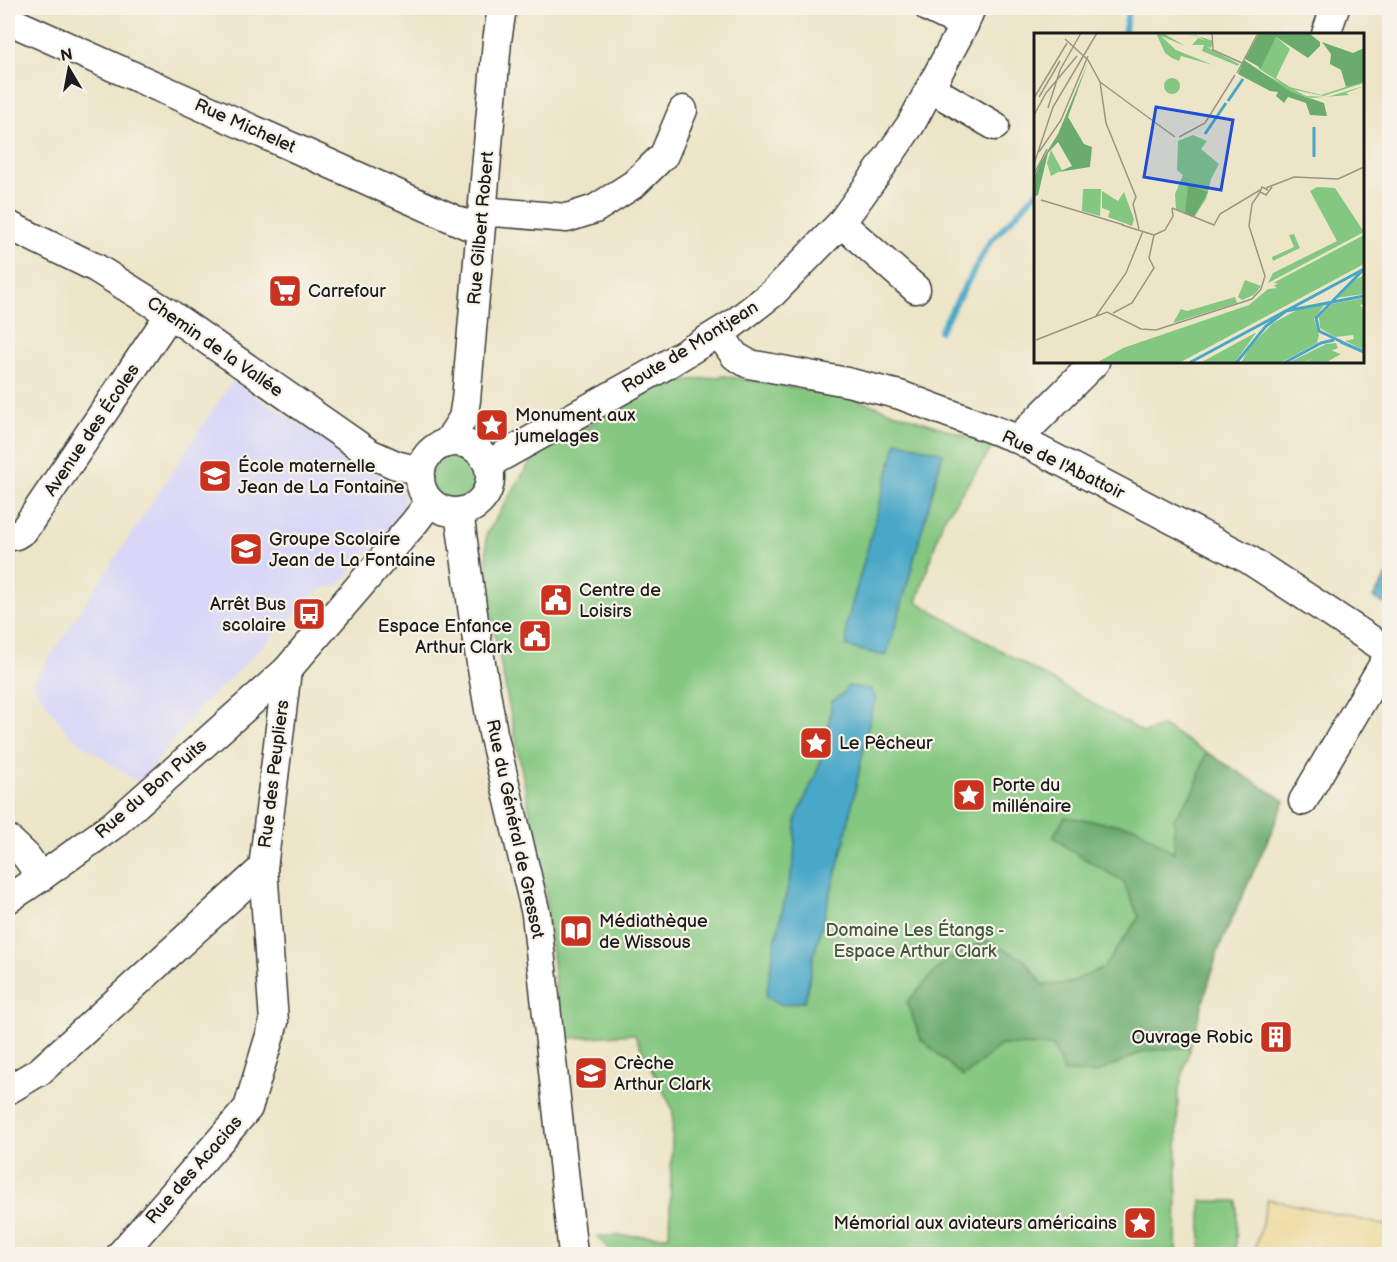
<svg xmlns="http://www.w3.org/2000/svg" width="1397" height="1262" viewBox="0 0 1397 1262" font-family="'Balsamiq Sans',sans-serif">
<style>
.built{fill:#d8d7f8}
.green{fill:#84c780;stroke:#50724e;stroke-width:1.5}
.forest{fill:#6bac6e;stroke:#446445;stroke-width:1.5}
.sand{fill:#eeda9e;stroke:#857b5d;stroke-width:1.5}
.water{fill:#48a7c7;stroke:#326272;stroke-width:1.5}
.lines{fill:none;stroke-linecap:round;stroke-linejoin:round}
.stream{stroke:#48a7c7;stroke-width:6}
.minor-casing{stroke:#3b3a36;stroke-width:31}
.minor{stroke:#fff;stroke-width:28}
.labels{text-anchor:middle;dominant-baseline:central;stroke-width:4.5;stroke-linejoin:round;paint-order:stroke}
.street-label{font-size:18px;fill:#1c1c1c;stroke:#f7f3e8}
.poi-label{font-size:18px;fill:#1c1c1c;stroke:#f7f3e8;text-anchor:start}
.park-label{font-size:18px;fill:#40583f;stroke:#f7f3e8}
.inset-river{fill:none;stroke:#48a7c7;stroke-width:3}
.inset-road{fill:none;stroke:#999583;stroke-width:1.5}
.view{fill:#1d4ed8;fill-opacity:0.15;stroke:#1d4ed8;stroke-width:3}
.inset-edge{fill:none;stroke:#1c1c1c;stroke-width:3}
</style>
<rect width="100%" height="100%" fill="#f7f3e8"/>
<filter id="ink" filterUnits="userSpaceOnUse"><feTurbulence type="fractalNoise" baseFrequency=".0167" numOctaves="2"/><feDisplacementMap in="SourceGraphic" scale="12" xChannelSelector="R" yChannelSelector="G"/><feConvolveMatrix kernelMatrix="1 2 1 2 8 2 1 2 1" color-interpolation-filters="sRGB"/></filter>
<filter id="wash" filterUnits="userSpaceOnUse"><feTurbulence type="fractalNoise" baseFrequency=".008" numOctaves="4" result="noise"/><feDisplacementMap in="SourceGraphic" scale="24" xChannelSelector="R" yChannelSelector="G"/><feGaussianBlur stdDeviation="1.35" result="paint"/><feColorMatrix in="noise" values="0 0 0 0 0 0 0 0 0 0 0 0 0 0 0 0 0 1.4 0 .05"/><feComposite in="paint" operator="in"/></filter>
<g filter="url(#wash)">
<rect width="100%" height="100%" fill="#ede5c8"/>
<!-- built -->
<polygon class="built" points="232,381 391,481 403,491 404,512 336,588 324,587 194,713 140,784 69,735 32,684"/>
<!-- green -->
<g class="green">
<polygon points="724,376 848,397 994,445 943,520 917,602 1144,733 1163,726 1285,801 1219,948 1198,1016 1178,1093 1176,1254 613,1254 597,1236 669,1236 673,1110 634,1034 561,1039 545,889 488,599 486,535 535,454 667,383"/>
<circle cx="454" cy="477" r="23"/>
<polygon points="1201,1201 1237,1201 1236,1254 1201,1254"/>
</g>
<!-- forest -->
<polygon class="forest" points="1206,752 1285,801 1219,948 1190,1047 1145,1051 1096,1073 1064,1072 1053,1046 1001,1045 963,1077 921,1039 907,1002 944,962 986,940 1025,960 1043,985 1070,983 1104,967 1139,917 1123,881 1071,851 1053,836 1065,817 1136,827 1174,853 1174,818 1195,789"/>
<!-- sand -->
<polygon class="sand" points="1268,1199 1389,1226 1389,1254 1254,1254"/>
<!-- water -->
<g class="water">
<polygon points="897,441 943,453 899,615 886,656 847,647 846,626"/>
<polygon points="1387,575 1389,576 1389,595 1384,604 1373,598"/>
<polygon points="847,686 871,689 876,699 871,714 845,839 813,959 805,1001 783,1005 766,997 774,947 794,860 796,819 818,769 827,734 832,701 842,695"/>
</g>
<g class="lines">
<!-- stream -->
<g class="stream">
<polyline points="1124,34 1129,8"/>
<polyline points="940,331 990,242 1036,193"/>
</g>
</g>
</g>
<g filter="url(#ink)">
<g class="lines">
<defs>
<g id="minor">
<polyline points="929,8 964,25"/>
<polyline points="8,20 467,225 494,212 567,218 595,209 634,184 664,155 683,110"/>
<polyline points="1326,34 1335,8"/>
<polyline points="930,88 995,126"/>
<polyline points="841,223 916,289"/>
<polyline points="8,225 96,268 170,314 369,453 396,465 421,471"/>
<polyline points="719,333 735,356 749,364 847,382 900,395 1018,439 1248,559 1390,652"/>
<polyline points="1018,439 1095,362"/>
<circle cx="455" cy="477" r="35"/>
<polyline points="447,443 463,418 466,400 497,41 502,8"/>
<polyline points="488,464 661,368 733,324 773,293 841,223 875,176 911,124 964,25 971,8"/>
<polyline points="459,512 475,628 493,733 536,914 573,1254"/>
<polyline points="8,537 16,535 24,530 170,314"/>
<polyline points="1303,801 1390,653"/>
<polyline points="8,839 26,856 41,877"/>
<polyline points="8,899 41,877 112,826 287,670 414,523 430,502"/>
<polyline points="8,1090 40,1071 263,868 287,670"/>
<polyline points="121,1254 248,1108 274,1022 263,868"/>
</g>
</defs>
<!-- minor casing -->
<use href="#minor" class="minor-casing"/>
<!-- minor -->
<use href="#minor" class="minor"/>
</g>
</g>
<!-- icons -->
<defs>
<symbol id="supermarket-square" viewBox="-11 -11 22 22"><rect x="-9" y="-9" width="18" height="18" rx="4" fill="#c8321e" stroke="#f7f3e8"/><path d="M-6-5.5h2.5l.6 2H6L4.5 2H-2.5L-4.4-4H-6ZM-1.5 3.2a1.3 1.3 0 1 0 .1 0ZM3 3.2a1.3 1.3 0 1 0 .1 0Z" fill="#fff"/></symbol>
<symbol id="sight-square" viewBox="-11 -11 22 22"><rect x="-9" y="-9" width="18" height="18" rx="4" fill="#c8321e" stroke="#f7f3e8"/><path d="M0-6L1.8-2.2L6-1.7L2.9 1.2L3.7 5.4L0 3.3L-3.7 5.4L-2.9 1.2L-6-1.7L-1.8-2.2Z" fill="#fff"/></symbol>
<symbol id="school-square" viewBox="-11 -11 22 22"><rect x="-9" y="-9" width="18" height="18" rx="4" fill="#c8321e" stroke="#f7f3e8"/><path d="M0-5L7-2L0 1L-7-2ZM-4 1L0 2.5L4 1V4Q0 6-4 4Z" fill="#fff"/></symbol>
<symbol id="civic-square" viewBox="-11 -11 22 22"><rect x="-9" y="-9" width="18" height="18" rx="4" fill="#c8321e" stroke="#f7f3e8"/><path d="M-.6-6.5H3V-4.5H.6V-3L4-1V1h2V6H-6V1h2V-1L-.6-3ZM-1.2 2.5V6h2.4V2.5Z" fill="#fff"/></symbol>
<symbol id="bus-square" viewBox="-11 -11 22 22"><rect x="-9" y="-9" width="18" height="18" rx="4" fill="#c8321e" stroke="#f7f3e8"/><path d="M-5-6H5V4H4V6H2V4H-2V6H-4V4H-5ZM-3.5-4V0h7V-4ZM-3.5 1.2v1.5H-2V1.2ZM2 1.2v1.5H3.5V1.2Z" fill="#fff"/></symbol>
<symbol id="library-square" viewBox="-11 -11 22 22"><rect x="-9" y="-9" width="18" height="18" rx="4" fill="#c8321e" stroke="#f7f3e8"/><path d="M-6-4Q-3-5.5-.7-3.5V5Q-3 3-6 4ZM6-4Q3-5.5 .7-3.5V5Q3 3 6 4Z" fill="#fff"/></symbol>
<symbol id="building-square" viewBox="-11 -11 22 22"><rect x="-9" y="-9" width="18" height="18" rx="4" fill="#c8321e" stroke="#f7f3e8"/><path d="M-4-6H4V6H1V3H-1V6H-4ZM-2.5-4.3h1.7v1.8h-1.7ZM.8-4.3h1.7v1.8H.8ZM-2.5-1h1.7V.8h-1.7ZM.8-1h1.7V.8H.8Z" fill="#fff"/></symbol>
</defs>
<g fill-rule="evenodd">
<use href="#supermarket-square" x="266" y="272" width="38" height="38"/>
<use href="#sight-square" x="473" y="406" width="38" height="38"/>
<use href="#school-square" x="196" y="457" width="38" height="38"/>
<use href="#school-square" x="227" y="530" width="38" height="38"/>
<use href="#civic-square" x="537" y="581" width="38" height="38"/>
<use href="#bus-square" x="290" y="595" width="38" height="38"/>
<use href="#civic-square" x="516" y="617" width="38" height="38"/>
<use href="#sight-square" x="797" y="724" width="38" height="38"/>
<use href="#sight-square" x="950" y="776" width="38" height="38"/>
<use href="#library-square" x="557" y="912" width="38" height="38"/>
<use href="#building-square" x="1257" y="1018" width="38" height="38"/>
<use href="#school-square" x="572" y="1054" width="38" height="38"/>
<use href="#sight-square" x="1121" y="1204" width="38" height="38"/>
</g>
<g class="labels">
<!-- street labels -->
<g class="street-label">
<text transform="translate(245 126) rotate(24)">Rue Michelet</text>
<text transform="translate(481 228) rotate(-85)">Rue Gilbert Robert</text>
<text transform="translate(215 347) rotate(35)">Chemin de la Vallée</text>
<text transform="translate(690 347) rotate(-32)">Route de Montjean</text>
<text transform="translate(92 430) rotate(-56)">Avenue des Écoles</text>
<text transform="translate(1063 465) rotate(26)">Rue de l'Abattoir</text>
<text transform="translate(274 774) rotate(-83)">Rue des Peupliers</text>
<text transform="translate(151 789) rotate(-41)">Rue du Bon Puits</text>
<text transform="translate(515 829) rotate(78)">Rue du Général de Gressot</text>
<text transform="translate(194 1170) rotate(-49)">Rue des Acacias</text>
</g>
<!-- poi labels -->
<g class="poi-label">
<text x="308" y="291">Carrefour</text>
<text x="515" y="415">Monument aux<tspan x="515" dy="21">jumelages</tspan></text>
<text x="238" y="466">École maternelle<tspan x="238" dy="21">Jean de La Fontaine</tspan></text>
<text x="269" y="539">Groupe Scolaire<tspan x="269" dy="21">Jean de La Fontaine</tspan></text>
<text x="579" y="590">Centre de<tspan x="579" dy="21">Loisirs</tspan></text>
<text x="286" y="604" text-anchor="end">Arrêt Bus<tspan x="286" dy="21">scolaire</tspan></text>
<text x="512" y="626" text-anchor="end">Espace Enfance<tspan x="512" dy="21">Arthur Clark</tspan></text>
<text x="839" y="743">Le Pêcheur</text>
<text x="992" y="785">Porte du<tspan x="992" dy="21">millénaire</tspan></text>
<text x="599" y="921">Médiathèque<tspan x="599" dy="21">de Wissous</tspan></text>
<text x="1253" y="1037" text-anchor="end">Ouvrage Robic</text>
<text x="614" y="1063">Crèche<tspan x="614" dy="21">Arthur Clark</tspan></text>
<text x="1117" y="1223" text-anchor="end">Mémorial aux aviateurs américains</text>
</g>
<!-- park labels -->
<g class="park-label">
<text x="915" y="930">Domaine Les Étangs -<tspan x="915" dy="21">Espace Arthur Clark</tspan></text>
</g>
</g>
<!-- overview -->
<g transform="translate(1034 33)">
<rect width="330" height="330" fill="#ede5c8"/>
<path d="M122 0H129L151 13 127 3 142 17 179 32 147 23 145 28 138 25 131 20ZM147 0 170 5 179 8 177 15 173 14 205 31 204 33 168 18 170 12H158L164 5 172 8 163 3ZM242 4 256 16 242 45 256 54 287 62 324 50H330L289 63 257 56 224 35ZM223 37 272 63 293 64 330 53 312 60 315 62 277 65 257 60ZM130 53a8 8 0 1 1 16 0a8 8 0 1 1-16 0ZM159 102 173 108 167 116 185 131 177 146 172 166 160 184 142 176 141 161 149 142 143 137 144 108ZM17 117 28 137 17 143 13 130ZM283 154 301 155 330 199 234 250 239 240 303 208 276 158ZM49 156H67L66 183 48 178ZM68 158 84 168 90 159 100 186 98 193 74 184 76 178 68 175ZM260 201 266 215 239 228 238 224 260 214 255 202ZM330 202V231L145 330H62L89 315 215 272 234 256 243 255 240 253 244 250H239ZM330 242V261L302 265 319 248ZM211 247 227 253 220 262 208 267 204 264ZM201 264 203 270 139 290 147 276 153 278ZM330 265V271L326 272 330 277V317L311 308 320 306 319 302 301 304 286 295 285 284 298 271ZM291 271 280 286 285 302 283 310 246 330H207L215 315 239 290 267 275ZM222 300 200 330H166L221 300ZM292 311 302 310 304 315 268 330H254ZM296 317 307 321 291 330H270Z" fill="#84c780"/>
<path d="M225 0H275L286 9V13L274 25 242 4 227 35 211 26ZM288 9 319 20 330 15V49L312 54 307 37 296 31 297 21ZM210 27 257 59 239 53 290 70 293 83 276 82 272 70 254 64 250 70 242 63 244 59 236 58 204 41ZM54 29 34 84 50 111 58 114 56 134 24 139 38 133 24 109 14 120 4 162 0 164V145L6 130 24 101ZM154 152 174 159 160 184 151 180Z" fill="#6bac6e"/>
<path class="inset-river" d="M194 68 209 46M171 101 192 70M280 124V94M307 309 330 319M308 309 285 298 282 285 330 236M155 330 330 236M202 330 232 293 252 278 330 263M250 330 287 310 300 307"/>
<path class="inset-road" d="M178 0 179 17 208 30M31 6 54 27 66 49 72 90 102 164 99 171 105 196M203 40 224 0M66 49 141 104M5 64 26 28M0 65 33 10M14 75 26 37 47 0M0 82 12 60 43 23M145 104 171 90 201 42M5 119 27 87 54 23M0 131 19 74 63 0M0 141 13 116M232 155 260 144 304 146 330 134M234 157 228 154 226 159 232 162 238 154M7 167 90 192M138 175 180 192 186 181 226 157M88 192 120 202M120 202 131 197 139 183 138 175M79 280 98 270 120 235 115 225 120 202M62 283 92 240 109 198M2 307 73 279 107 296 122 297 218 266 227 256 231 243 215 193 218 171 226 159"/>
<path class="view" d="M122 74 199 87 187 157 110 144Z"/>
<rect width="330" height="330" class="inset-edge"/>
</g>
<!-- margin -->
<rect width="1397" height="1262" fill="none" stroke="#f7f3e8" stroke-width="30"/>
<!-- north arrow -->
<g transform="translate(69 69) rotate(350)" stroke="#f7f3e8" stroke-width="4.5" paint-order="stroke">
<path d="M0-4.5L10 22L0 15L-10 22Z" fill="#1c1c1c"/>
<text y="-9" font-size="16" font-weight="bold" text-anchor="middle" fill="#1c1c1c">N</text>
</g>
</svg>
